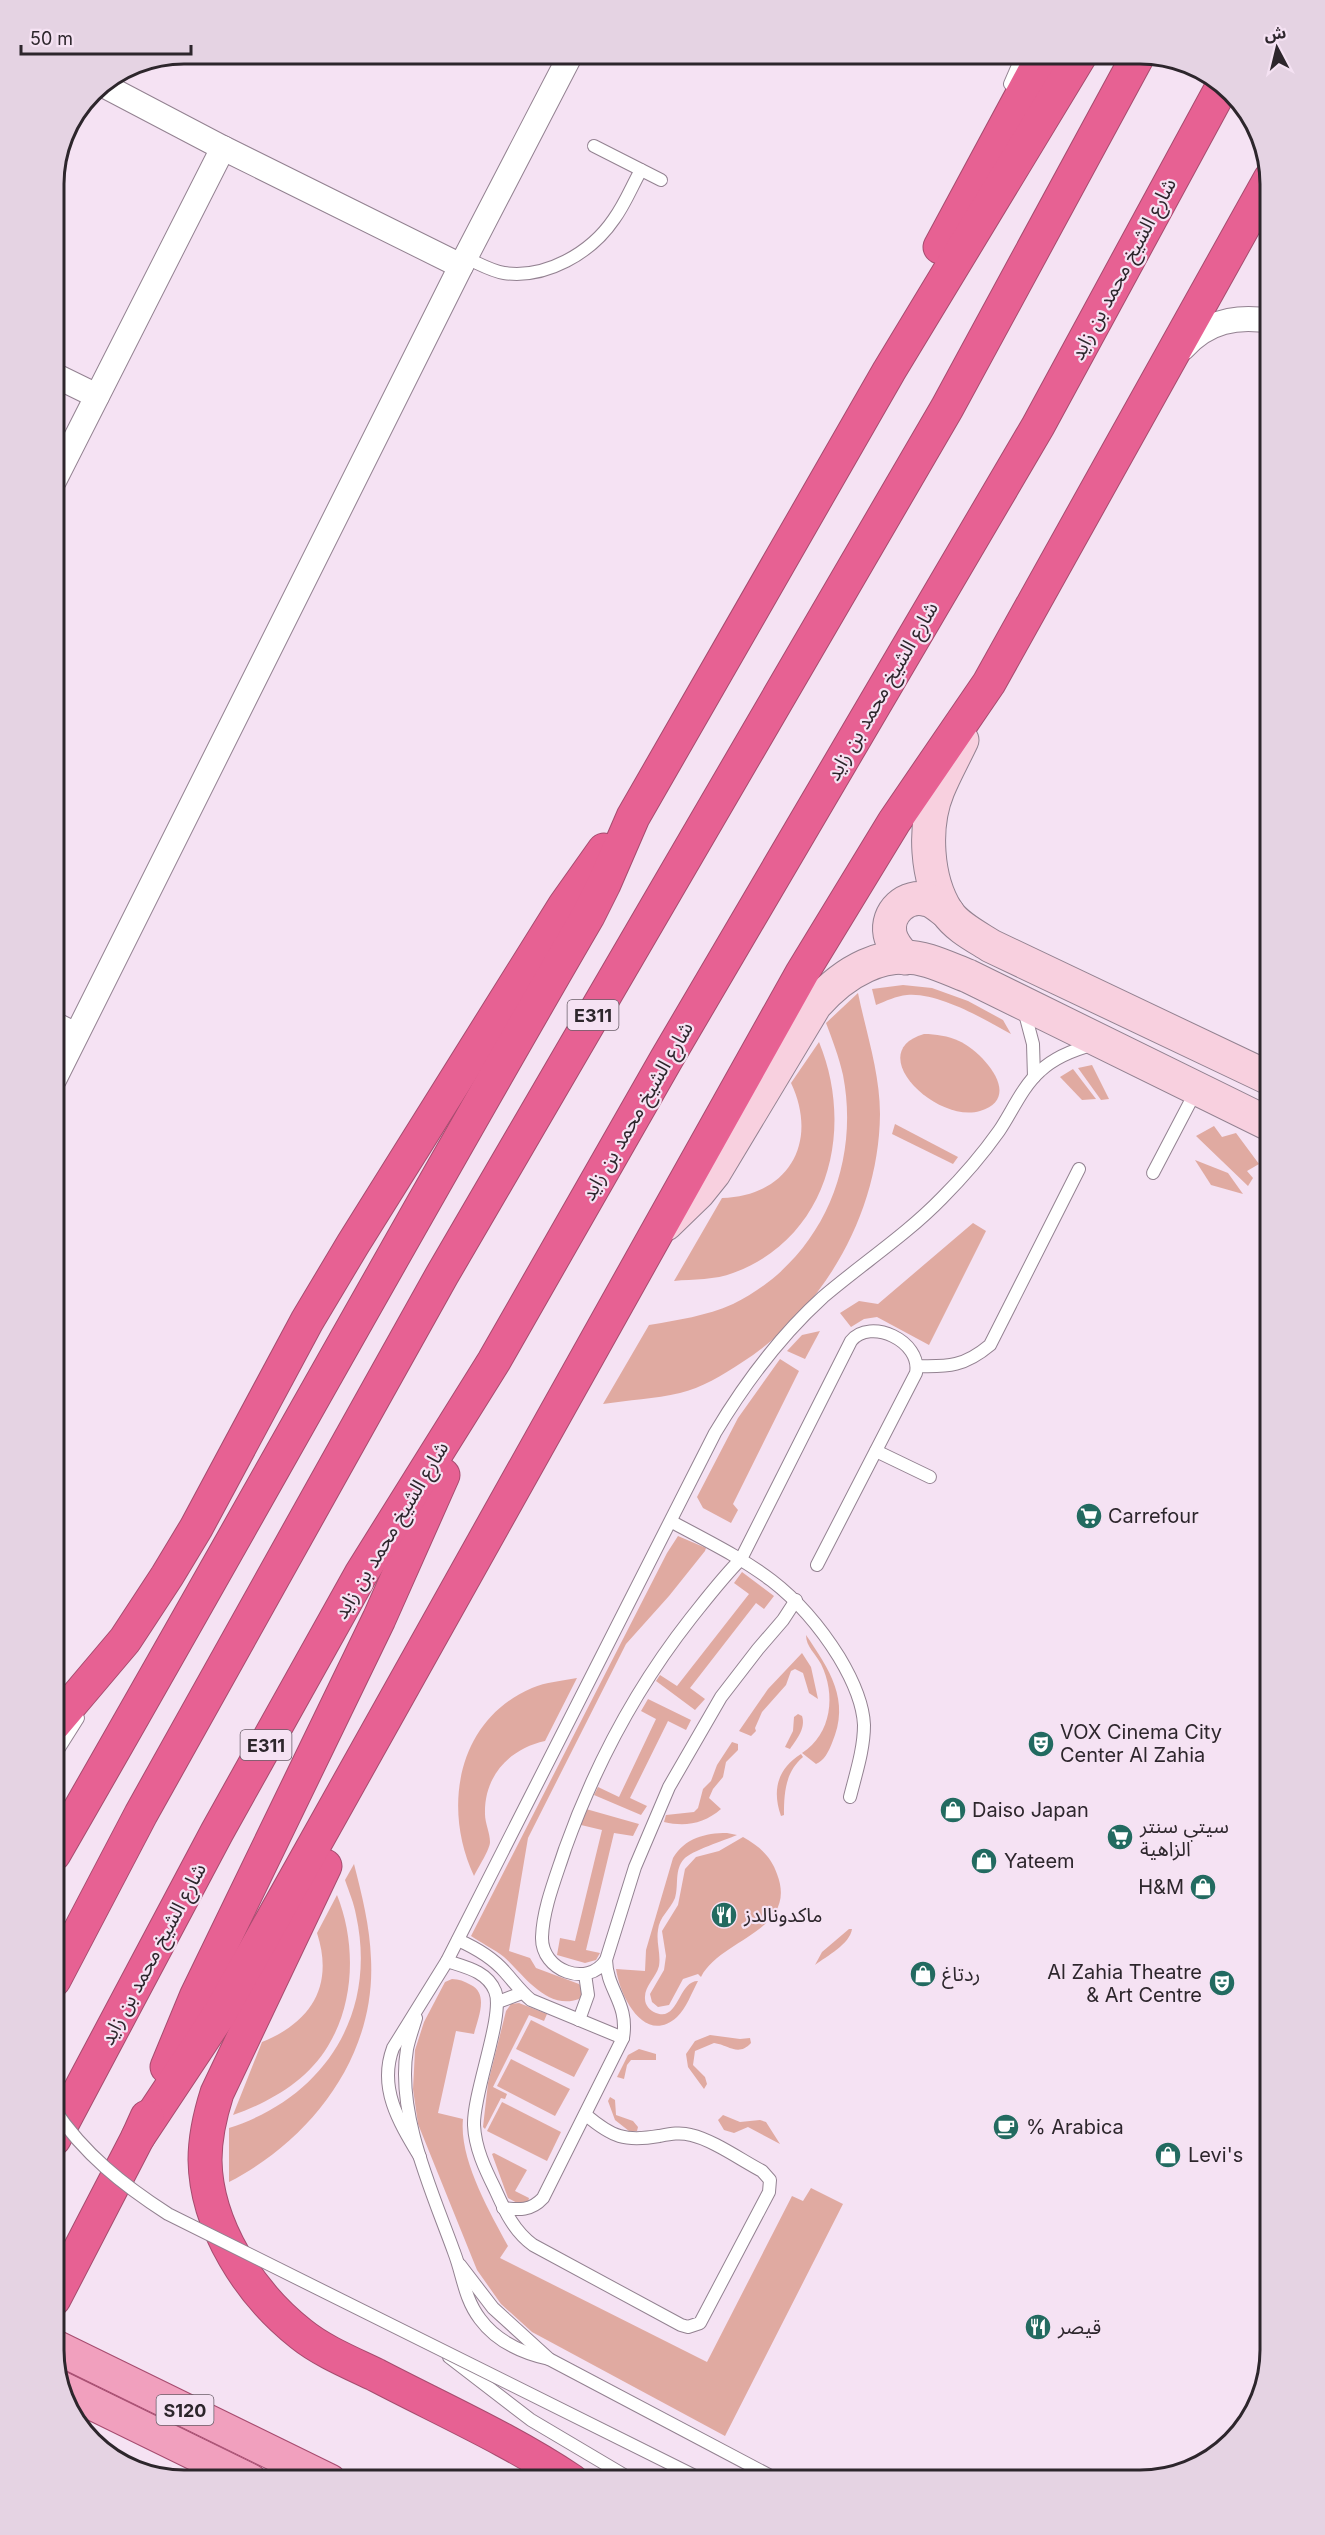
<svg xmlns="http://www.w3.org/2000/svg" width="1325" height="2535" viewBox="0 0 1325 2535" font-family="Inter,'Noto Sans Arabic',sans-serif">
<style>
.green{fill:#e0aaa1}
.lines{fill:none;stroke-linecap:round;stroke-linejoin:round}
.lane-casing{stroke:#938291;stroke-width:14}
.street-casing{stroke:#938291;stroke-width:26}
.secondary-casing{stroke:#938291;stroke-width:35}
.primary-casing{stroke:#a64c6f;stroke-width:35}
.highway-casing{stroke:#a64c6f;stroke-width:35}
.lane{stroke:#fff;stroke-width:12}
.street{stroke:#fff;stroke-width:24}
.secondary{stroke:#f8d0df;stroke-width:33}
.primary{stroke:#f1a0be;stroke-width:33}
.highway{stroke:#e76193;stroke-width:33}
.lane-bridge-casing{stroke:#938291;stroke-width:14;stroke-linecap:butt}
.lane-bridge{stroke:#fff;stroke-width:12}
.labels{text-anchor:middle;dominant-baseline:central;stroke-width:4.5;stroke-linejoin:round;paint-order:stroke}
.shield{fill:#f5e2f3;stroke:#695e68;stroke-width:1.5}
.shield-label{font-size:18px;font-weight:bold;fill:#2d262c}
.street-label{font-size:20px;fill:#2d262c;stroke:#f5e2f3}
.poi-label{font-size:20px;fill:#2d262c;stroke:#f5e2f3;text-anchor:start}
.rim{fill:none;stroke:#2d262c;stroke-width:3}
</style>
<rect width="100%" height="100%" fill="#f5e2f3"/>
<!-- green -->
<g class="green">
<path d="M903 985 932 988 968 1001 1003 1020 1011 1034C984 1019 938 992 907 995 896 996 886 1001 876 1005L872 989Z"/>
<path d="M858 993C866 1032 880 1073 880 1114 879 1213 824 1310 741 1363 723 1375 701 1388 680 1393 655 1399 628 1400 603 1404L649 1325C678 1320 706 1316 733 1304 819 1262 861 1168 843 1075 839 1057 832 1039 826 1023Z"/>
<path d="M924 1034C936 1034 948 1036 959 1041 983 1052 1024 1098 980 1111 936 1124 862 1052 924 1034Z"/>
<path d="M819 1042C855 1129 829 1238 733 1273 716 1280 693 1279 674 1281L722 1198C789 1196 819 1142 791 1083Z"/>
<polygon points="1092,1065 1109,1099 1101,1100 1078,1068"/>
<polygon points="1073,1069 1096,1099 1082,1100 1060,1077"/>
<polygon points="895,1124 958,1157 953,1164 892,1134"/>
<polygon points="1214,1126 1222,1137 1236,1133 1259,1164 1247,1171 1253,1178 1248,1186 1196,1136"/>
<polygon points="1195,1160 1228,1173 1243,1194 1211,1185"/>
<polygon points="973,1223 986,1231 929,1345 877,1317 864,1319 851,1327 840,1313 859,1301 878,1304"/>
<polygon points="820,1331 805,1359 787,1351 802,1335"/>
<polygon points="780,1359 799,1371 733,1504 738,1510 731,1523 703,1508 697,1497 738,1418"/>
<path d="M678 1536 706 1548 705 1551 669 1596 626 1644 528 1838 509 1951 530 1958 536 1968 579 1984C583 1989 583 1994 579 1999 547 2011 523 1974 504 1957 494 1949 481 1943 471 1936L667 1553Z"/>
<polygon points="742,1572 774,1596 764,1609 756,1603 690,1688 705,1699 695,1710 656,1681 660,1675 677,1686 749,1594 734,1583"/>
<path d="M806 1635C829 1669 851 1700 832 1743 829 1751 824 1761 816 1764L802 1753C832 1734 836 1694 821 1664 816 1654 806 1647 806 1635Z"/>
<polygon points="802,1653 811,1667 818,1699 809,1693 803,1673 795,1669 791,1671 786,1685 762,1712 755,1728 756,1731 751,1736 739,1731 768,1689"/>
<path d="M577 1678 545 1741C509 1749 484 1776 485 1814 485 1823 490 1833 490 1842 490 1849 478 1868 474 1876 442 1808 457 1720 532 1688 546 1682 561 1681 577 1678Z"/>
<polygon points="648,1699 691,1720 686,1730 668,1721 630,1798 647,1806 641,1815 594,1795 598,1787 619,1797 656,1719 641,1711"/>
<path d="M798 1714 802 1716C806 1728 797 1739 790 1749L785 1747 793 1731 794 1717Z"/>
<path d="M732 1742 738 1744V1750L726 1762 723 1777 713 1789 709 1798 721 1809C704 1824 685 1827 664 1822L666 1815 694 1812 698 1808 703 1789 711 1781 717 1765Z"/>
<path d="M801 1754 803 1757C785 1772 784 1794 784 1815L781 1816C772 1791 777 1769 801 1754Z"/>
<polygon points="586,1809 639,1824 633,1836 614,1833 586,1950 600,1953 596,1960 585,1963 557,1955 560,1938 575,1941 602,1830 581,1825"/>
<path d="M727 1833 737 1835C725 1840 691 1851 684 1859 674 1870 679 1885 675 1898 670 1910 659 1917 658 1930 656 1942 661 1954 659 1966 656 1978 644 1986 645 1999 645 2005 650 2011 656 2013 679 2022 678 1981 698 1981 692 1992 686 2009 677 2017 645 2046 620 1997 616 1969L645 1971 646 1950 673 1858C685 1838 705 1833 727 1833Z"/>
<path d="M743 1837C759 1846 771 1856 777 1874 799 1931 721 1938 701 1977L698 1974 683 1979 669 2005 658 2007 652 2002 650 1994 664 1970 666 1956 662 1931 678 1905 685 1869 696 1857 719 1851Z"/>
<path d="M354 1864C362 1895 370 1927 371 1959 376 2056 312 2139 229 2182V2128C323 2098 378 2015 356 1915 354 1903 349 1892 345 1880Z"/>
<path d="M337 1895C356 1942 355 2002 328 2046 307 2081 270 2102 233 2115L262 2042C312 2022 334 1985 317 1933Z"/>
<path d="M849 1929H852C850 1944 827 1956 815 1965L822 1952Z"/>
<path d="M452 1979C459 1979 464 1981 471 1985 489 1994 478 2018 474 2034L456 2031 438 2113 463 2119C459 2159 489 2211 508 2246L500 2258 707 2362 792 2196 803 2201 811 2188 843 2204 725 2436 532 2332 501 2304 477 2270 418 2124 413 2089 415 2050 424 2022 445 1982Z"/>
<polygon points="519,2003 547,2014 544,2021 529,2015 493,2087 507,2094 505,2099 501,2098 485,2129 483,2127 488,2083 506,2011 511,2004"/>
<polygon points="531,2020 589,2049 574,2077 516,2049"/>
<path d="M710 2035 740 2039 750 2038 751 2043C738 2057 729 2045 714 2043L695 2051 693 2065 705 2077 707 2084 704 2089 688 2067 686 2054 695 2041Z"/>
<polygon points="639,2049 656,2054 656,2060 631,2060 627,2065 624,2079 617,2077 628,2055"/>
<polygon points="511,2059 570,2089 555,2116 497,2086"/>
<polygon points="610,2097 615,2100 616,2115 633,2121 638,2127 637,2131 629,2131 615,2120 608,2101"/>
<polygon points="502,2102 561,2132 547,2161 487,2131"/>
<polygon points="723,2115 740,2122 760,2120 766,2122 780,2144 748,2127 734,2133 724,2130 718,2120"/>
<polygon points="494,2153 527,2170 515,2191 529,2198 528,2202 519,2204 508,2198 492,2154"/>
</g>
<g class="lines">
<defs>
<g id="lane">
<polyline points="1010,84 1023,54"/>
<polyline points="594,146 661,180"/>
<path d="M466 258C478 263 491 271 504 273 546 279 591 253 614 219 625 204 632 186 641 170"/>
<polyline points="1024,1010 1033,1044 1034,1077"/>
<polyline points="1153,1173 1197,1089"/>
<path d="M917 1366C949 1367 965 1366 990 1345L1079 1169"/>
<polyline points="876,1451 930,1477"/>
<path d="M672 1522C747 1562 792 1582 839 1657 851 1677 863 1701 864 1725 864 1749 856 1773 850 1797"/>
<path d="M796 1600 783 1620 758 1649 721 1697 669 1787 635 1867 606 1960C588 1988 541 1971 542 1937 543 1908 556 1877 565 1849 595 1765 636 1688 691 1618 707 1598 723 1577 741 1559L851 1341C870 1317 922 1341 916 1373L817 1565"/>
<polyline points="54,1756 78,1718"/>
<path d="M458 1940C476 1948 492 1957 505 1972 514 1982 521 1992 531 2000L623 2038"/>
<path d="M447 1961C465 1967 487 1971 495 1991 505 2014 473 2092 474 2125 475 2148 485 2169 495 2189 505 2211 513 2230 533 2245L681 2325 688 2327 700 2323 769 2192 770 2180 762 2171C741 2160 713 2140 691 2135 680 2132 670 2134 659 2136 625 2142 612 2137 586 2115"/>
<polyline points="498,2002 522,1993"/>
<path d="M416 2018C413 2028 409 2039 407 2049 396 2114 432 2191 454 2252 463 2275 464 2298 480 2319 497 2342 522 2353 549 2359"/>
<polyline points="579,2020 588,1995 585,1974"/>
<path d="M420 2157C399 2122 378 2088 393 2048L447 1961 715 1433C745 1383 780 1336 823 1297 863 1263 906 1235 942 1198 963 1177 982 1155 999 1131 1012 1112 1022 1087 1040 1071 1055 1057 1073 1050 1092 1045"/>
<path d="M503 2208C519 2210 531 2211 543 2198L623 2038C629 2003 607 1991 606 1960"/>
<polyline points="460,2265 493,2308 549,2359 780,2481"/>
<polyline points="449,2357 531,2420 634,2481"/>
</g>
<g id="street">
<polyline points="103,85 223,148 461,266"/>
<path d="M1183 348C1207 321 1237 315 1271 321"/>
<polyline points="54,375 97,396"/>
<polyline points="54,481 223,148"/>
<polyline points="54,1024 76,1035"/>
<polyline points="54,1080 461,266 571,54"/>
</g>
<g id="secondary">
<path d="M962 740C954 757 945 773 938 790 923 826 926 879 947 912 957 927 977 937 991 946L1271 1079"/>
<path d="M905 958C899 951 892 944 890 934 886 913 906 893 928 900 935 902 941 908 948 913"/>
<path d="M666 1224 698 1193 714 1173 815 1005C843 973 884 947 929 961 942 965 955 971 968 976L1271 1125"/>
</g>
<g id="primary">
<polyline points="54,2346 330,2481"/>
<polyline points="61,2388 251,2481"/>
</g>
<g id="highway">
<polyline points="940,247 1044,54"/>
<polyline points="54,1724 125,1640 167,1576 196,1528 307,1321 353,1244 565,905 604,850"/>
<path d="M54 1854C234 1542 407 1227 588 916L604 884 633 817 889 371 1081 54"/>
<path d="M325 1866 217 2093C210 2115 205 2137 205 2160 206 2226 250 2294 301 2334 322 2351 351 2363 376 2375 441 2409 511 2440 572 2481"/>
<polyline points="54,1980 141,1814 442,1275 947,408 1139,54"/>
<polyline points="167,2067 196,1997 379,1619 443,1475"/>
<polyline points="138,2137 219,2015 802,973 894,822 989,683 1270,179"/>
<polyline points="54,2139 217,1832 361,1574 494,1361 667,1058 1038,426 1223,85"/>
<polyline points="54,2299 138,2137 147,2117"/>
</g>
</defs>
<!-- lane casing -->
<use href="#lane" class="lane-casing"/>
<!-- street casing -->
<use href="#street" class="street-casing"/>
<!-- secondary casing -->
<use href="#secondary" class="secondary-casing"/>
<!-- primary casing -->
<use href="#primary" class="primary-casing"/>
<!-- highway casing -->
<use href="#highway" class="highway-casing"/>
<!-- lane -->
<use href="#lane" class="lane"/>
<!-- street -->
<use href="#street" class="street"/>
<!-- secondary -->
<use href="#secondary" class="secondary"/>
<!-- primary -->
<use href="#primary" class="primary"/>
<!-- highway -->
<use href="#highway" class="highway"/>
<defs>
<path id="lane-bridge" d="M54 2109C84 2154 123 2185 168 2214L705 2481"/>
</defs>
<!-- lane-bridge casing -->
<use href="#lane-bridge" class="lane-bridge-casing"/>
<!-- lane-bridge -->
<use href="#lane-bridge" class="lane-bridge"/>
</g>
<!-- icons -->
<defs>
<symbol id="supermarket-disc" viewBox="-11 -11 22 22"><circle r="9.5" fill="#226a60" stroke="#f5e2f3"/><path d="M-6-5.5h2.5l.6 2H6L4.5 2H-2.5L-4.4-4H-6ZM-1.5 3.2a1.3 1.3 0 1 0 .1 0ZM3 3.2a1.3 1.3 0 1 0 .1 0Z" fill="#fff"/></symbol>
<symbol id="theatre-disc" viewBox="-11 -11 22 22"><circle r="9.5" fill="#226a60" stroke="#f5e2f3"/><path d="M-5-5.5Q0-4 5-5.5V0Q5 5 0 6Q-5 5-5 0ZM-3.3-2.5H-1v1.5H-3.3ZM1-2.5H3.3v1.5H1ZM-2.8 1Q0 5.5 2.8 1Z" fill="#fff"/></symbol>
<symbol id="shop-disc" viewBox="-11 -11 22 22"><circle r="9.5" fill="#226a60" stroke="#f5e2f3"/><path d="M-5-2.5h2.3a2.7 3.5 0 0 1 5.4 0H5L5.5 6h-11ZM-1.5-2.5h3a1.5 2.3 0 0 0-3 0Z" fill="#fff"/></symbol>
<symbol id="restaurant-disc" viewBox="-11 -11 22 22"><circle r="9.5" fill="#226a60" stroke="#f5e2f3"/><path d="M-5-6h1v4h1v-4h1v4h1v-4h1v5L-1.5 .5V6h-2V.5L-5-1ZM5-6V6H3V1.5H1.5Q1.5-4 5-6Z" fill="#fff"/></symbol>
<symbol id="cafe-disc" viewBox="-11 -11 22 22"><circle r="9.5" fill="#226a60" stroke="#f5e2f3"/><path d="M-5.5-4.5H6V0H3Q3 3.5 0 3.5H-2.5Q-5.5 3.5-5.5 0ZM3-3.2v2h1.7v-2ZM-6 4.5H4V6H-6Z" fill="#fff"/></symbol>
</defs>
<g fill-rule="evenodd">
<use href="#supermarket-disc" x="1074" y="1501" width="30" height="30"/>
<use href="#theatre-disc" x="1026" y="1729" width="30" height="30"/>
<use href="#shop-disc" x="938" y="1795" width="30" height="30"/>
<use href="#supermarket-disc" x="1105" y="1822" width="30" height="30"/>
<use href="#shop-disc" x="969" y="1846" width="30" height="30"/>
<use href="#shop-disc" x="1188" y="1872" width="30" height="30"/>
<use href="#restaurant-disc" x="709" y="1900" width="30" height="30"/>
<use href="#shop-disc" x="908" y="1959" width="30" height="30"/>
<use href="#theatre-disc" x="1207" y="1968" width="30" height="30"/>
<use href="#cafe-disc" x="991" y="2112" width="30" height="30"/>
<use href="#shop-disc" x="1153" y="2140" width="30" height="30"/>
<use href="#restaurant-disc" x="1023" y="2312" width="30" height="30"/>
</g>
<g class="labels">
<!-- shield labels -->
<g class="shield">
<rect x="567.5" y="1000" width="51" height="30" rx="4.5"/>
<rect x="240.5" y="1730" width="51" height="30" rx="4.5"/>
<rect x="156.5" y="2395" width="57" height="30" rx="4.5"/>
</g>
<g class="shield-label">
<text x="593" y="1015">E311</text>
<text x="266" y="1745">E311</text>
<text x="185" y="2410">S120</text>
</g>
<!-- street labels -->
<g class="street-label">
<text transform="translate(1123 269) rotate(-62)">شارع الشيخ محمد بن زايد</text>
<text transform="translate(882 691) rotate(-60)">شارع الشيخ محمد بن زايد</text>
<text transform="translate(637 1111) rotate(-60)">شارع الشيخ محمد بن زايد</text>
<text transform="translate(391 1530) rotate(-59)">شارع الشيخ محمد بن زايد</text>
<text transform="translate(153 1954) rotate(-62)">شارع الشيخ محمد بن زايد</text>
</g>
<!-- poi labels -->
<g class="poi-label">
<text x="1108" y="1516">Carrefour</text>
<text x="1060" y="1732">VOX Cinema City<tspan x="1060" dy="23">Center Al Zahia</tspan></text>
<text x="972" y="1810">Daiso Japan</text>
<text x="1140" y="1826">سيتي سنتر<tspan x="1140" dy="23">الزاهية</tspan></text>
<text x="1004" y="1861">Yateem</text>
<text x="1184" y="1887" text-anchor="end">H&amp;M</text>
<text x="744" y="1915">ماكدونالدز</text>
<text x="1202" y="1972" text-anchor="end">Al Zahia Theatre<tspan x="1202" dy="23">&amp; Art Centre</tspan></text>
<text x="942" y="1974">ردتاغ</text>
<text x="1026" y="2127">% Arabica</text>
<text x="1188" y="2155">Levi's</text>
<text x="1058" y="2327">قيصر</text>
</g>
</g>
<!-- crop -->
<path d="M0 0H1325V2535H0ZM184 64H1140A120 120 0 0 1 1260 184V2350A120 120 0 0 1 1140 2470H184A120 120 0 0 1 64 2350V184A120 120 0 0 1 184 64Z" fill="#e5d3e3" fill-rule="evenodd"/>
<path class="rim" d="M184 64H1140A120 120 0 0 1 1260 184V2350A120 120 0 0 1 1140 2470H184A120 120 0 0 1 64 2350V184A120 120 0 0 1 184 64Z"/>
<!-- north arrow -->
<g transform="translate(1277 48) rotate(353)" stroke="#f5e2f3" stroke-width="4.5" paint-order="stroke">
<path d="M0-4.5L10 22L0 15L-10 22Z" fill="#2d262c"/>
<text y="-9" font-size="16" font-weight="bold" text-anchor="middle" fill="#2d262c">ش</text>
</g>
<!-- scale -->
<path d="M21 45v9h170v-9" fill="none" stroke="#2d262c" stroke-width="3"/>
<text x="30" y="45" font-size="18" fill="#2d262c" stroke="#f5e2f3" stroke-width="4.5" paint-order="stroke">50 m</text>
</svg>
